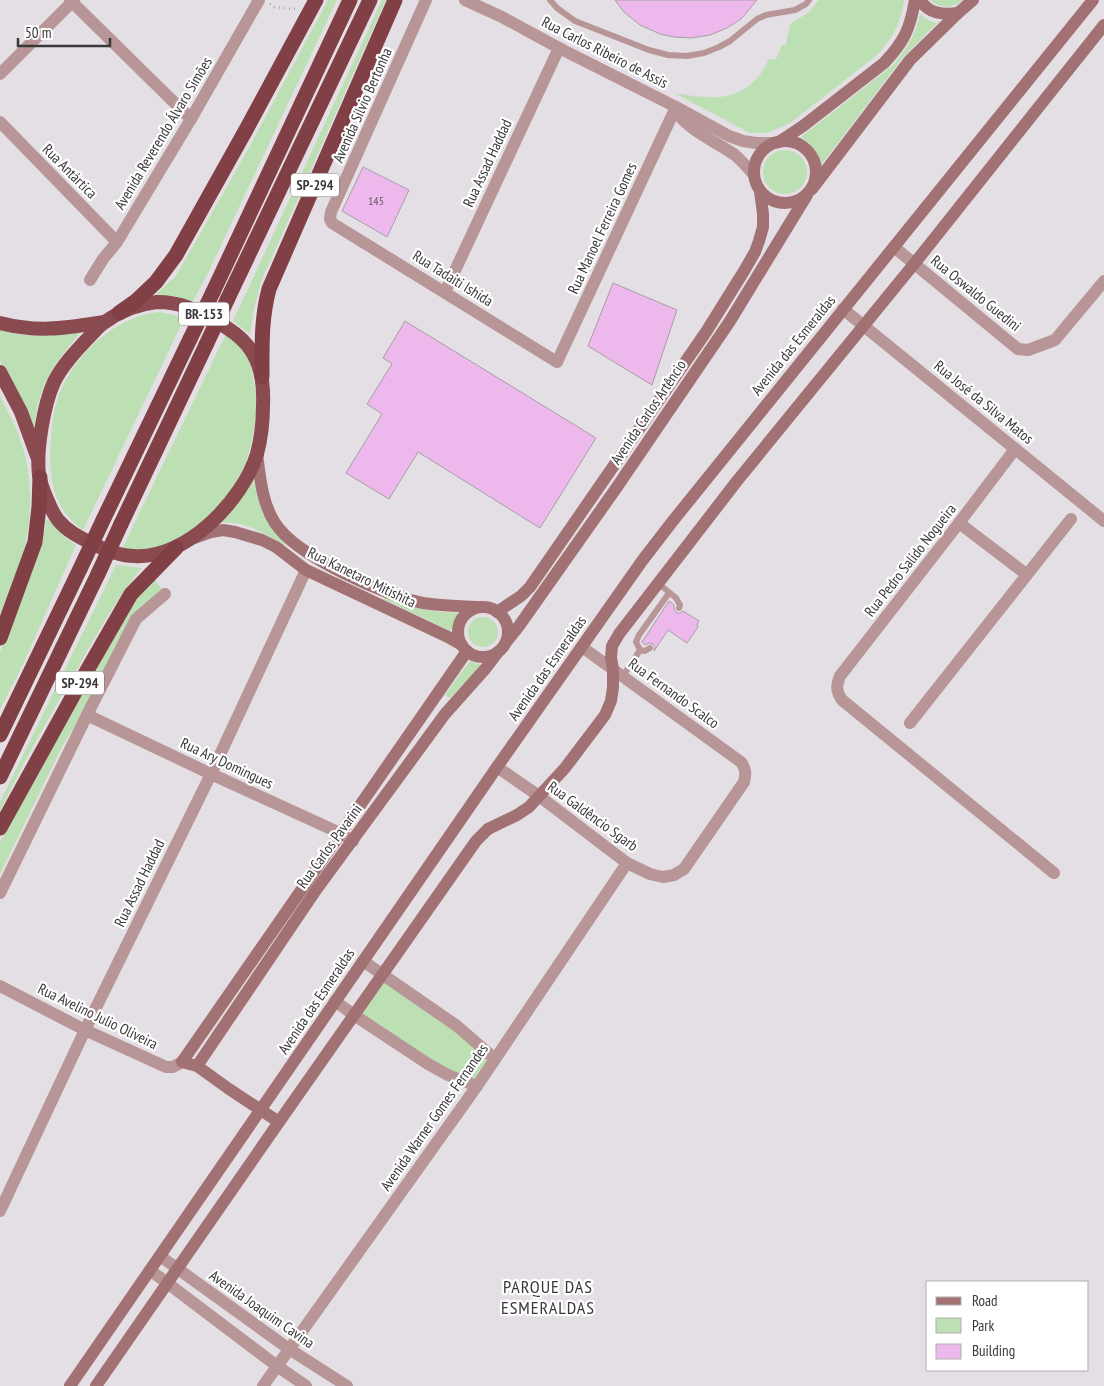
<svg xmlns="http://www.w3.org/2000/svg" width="1104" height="1386" viewBox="0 0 1104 1386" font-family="'PT Sans Narrow',sans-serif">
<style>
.green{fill:#bddfb4}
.building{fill:#edb8ec;stroke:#a5a0a5}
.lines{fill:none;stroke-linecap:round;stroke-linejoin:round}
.path{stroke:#aeaaae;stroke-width:2.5;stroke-dasharray:1 4;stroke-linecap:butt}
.service{stroke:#b89697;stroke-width:6}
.minor{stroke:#b89697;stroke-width:12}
.tertiary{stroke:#b89697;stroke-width:12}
.secondary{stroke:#a27174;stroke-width:12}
.trunk{stroke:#894a50;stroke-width:14}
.motorway{stroke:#813f46;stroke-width:15}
.motorway-bridge{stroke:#813f46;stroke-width:15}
.labels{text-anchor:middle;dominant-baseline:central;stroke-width:4.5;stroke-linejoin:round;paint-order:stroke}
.number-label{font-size:12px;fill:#675866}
.shield{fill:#fff;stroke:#757475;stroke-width:1}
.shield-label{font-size:14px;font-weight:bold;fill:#3a383a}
.street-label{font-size:15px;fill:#3a383a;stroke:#fff}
.quarter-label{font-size:18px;letter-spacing:1px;fill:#3a383a;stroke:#fff}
</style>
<rect width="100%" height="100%" fill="#e4dfe4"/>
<!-- green -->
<g class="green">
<polygon points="328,0 337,0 207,275 192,303 175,296 154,296 174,278 180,269 245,155"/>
<polygon points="382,0 386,0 261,282 255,304 250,334 233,321"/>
<path d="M819 0H904C902 22 891 41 876 56L790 123 767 133H750L674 93C706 98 736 104 759 76 763 71 766 65 769 59H776L782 45H786L790 24 808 13Z"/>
<path d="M930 0H963C953 9 940 9 930 0Z"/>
<path d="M920 14 930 21 937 23 910 50 901 60 821 165C818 152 812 145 801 137L892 66C906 51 916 34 920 14Z"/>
<circle cx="785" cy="172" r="22"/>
<path d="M159 312 185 317 83 530C56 511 50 485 50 453 51 436 52 420 56 404 69 359 112 317 159 312Z"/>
<path d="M0 330C29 339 53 336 82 331 52 365 37 387 34 433L11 380 0 361Z"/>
<polygon points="227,332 245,352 250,364 256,393 256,410 254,430 250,449 245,465 229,494 218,507 204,520 177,540 150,551 122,549"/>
<path d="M0 396C8 412 17 428 22 445 33 479 32 516 24 551 18 573 8 594 0 615Z"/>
<path d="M254 478C257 504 266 526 286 544L284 546C264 533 244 520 219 523Z"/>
<polygon points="46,520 49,520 67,539 76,545 24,662 0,710 0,652 36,556 42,531 45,530"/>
<path d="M116 565 142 568C117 597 99 630 80 664 52 712 24 761 0 811V802Z"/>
<polygon points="153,578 162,589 93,694 62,747 0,874 0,842 52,745 139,595"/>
<polygon points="385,597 422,609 440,612 460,613 456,618 451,631 383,599"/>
<circle cx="483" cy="632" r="15"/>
<polygon points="470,661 477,664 483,665 450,698 445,695"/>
<polygon points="383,974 495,1059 477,1086 354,1015"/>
</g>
<!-- building -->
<g class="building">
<polygon points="615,0 757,0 741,19 727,28 710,35 691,38 674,37 660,34 640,25 624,12"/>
<polygon points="363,167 409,190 387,237 342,211"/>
<polygon points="613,283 677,310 652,385 588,346"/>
<polygon points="405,321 596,438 540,528 418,452 389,499 346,473 382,414 367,404 392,364 383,358"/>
<polygon points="669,601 674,605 674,609 677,613 680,613 683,611 699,621 697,624 698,627 687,643 668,630 654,651 655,647 653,644 649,643 645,645 642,642"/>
</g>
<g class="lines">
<!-- path -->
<polyline class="path" points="270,4 274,7 296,9"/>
<!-- service -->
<g class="service">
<polyline points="550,0 557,8 575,21 649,50 668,55 687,56 704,53 719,47 730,41 757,19 766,15 795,10 806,4 809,0"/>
<polyline points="658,583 676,598 680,605 679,608"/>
<polyline points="640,650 636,642 639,635 669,593"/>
<polyline points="623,676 640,650 645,651 650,648"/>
</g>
<!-- minor -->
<g class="minor">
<polyline points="70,0 191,119"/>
<polyline points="426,0 331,212 330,219 332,223 557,362 676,107"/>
<polyline points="0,74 74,0"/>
<polyline points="0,122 117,242"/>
<polyline points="894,247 1018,349 1028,350 1055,340 1104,281"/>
<polyline points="90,280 103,259 117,242 191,119 259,0"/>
<polyline points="445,292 559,48"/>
<polyline points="843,309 1104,521"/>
<path d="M1015 449 959 523 840 676C836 686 836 691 842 700L1054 873"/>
<polyline points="959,523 1026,574"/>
<polyline points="87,715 211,774 340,833 353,841"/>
<polyline points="910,723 1071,519"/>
<path d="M497 767 539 796 627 863 650 874 663 877 674 875 684 869 744 782C746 774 746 769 741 762L582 647"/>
<polyline points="0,893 87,715 136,619 165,594"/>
<polyline points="363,961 457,1026 495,1059"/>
<polyline points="0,986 85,1030 166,1067 173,1067 182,1062"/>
<polyline points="335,1001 354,1015 428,1064 448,1075 477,1086"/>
<polyline points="0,1211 85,1030 211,774 306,570"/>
<polyline points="263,1386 477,1086 627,863"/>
</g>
<!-- tertiary -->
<g class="tertiary">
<polyline points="465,0 502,17 559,48 676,107 729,136 743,141 756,143 776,143"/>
<path d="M676 110C680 125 721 145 735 155 742 161 748 168 754 175"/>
<polyline points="160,1256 289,1349 347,1386"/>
<polyline points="150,1270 277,1366 306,1386"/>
</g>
<!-- secondary -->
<g class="secondary">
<path d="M920 0C929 14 943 15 958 13"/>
<circle cx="785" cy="172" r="31"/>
<path d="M779 142 803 126 884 63C904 42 910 29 915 0"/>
<polyline points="812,189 910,60 958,13 973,0"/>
<path d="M257 454C260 477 262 503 275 523 296 556 385 596 423 603 442 606 461 606 480 607"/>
<polyline points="194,538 211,532 223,530 235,532 262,540 276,547 306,570 448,637 462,645"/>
<circle cx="483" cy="632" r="25"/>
<polyline points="497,612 521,596 530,587 706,332 744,271 755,252 759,241 763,227 763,214 760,191"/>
<polyline points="507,641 519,626 617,487 730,321 807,195"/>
<polyline points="197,1066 316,890 445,714 486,668 498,652"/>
<polyline points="279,1122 229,1089 197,1066 182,1062 467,651"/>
<polyline points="70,1386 497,767 642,561 672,522 1093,0"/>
<polyline points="96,1386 279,1122 476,841 488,829 517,815 529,807 565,768 605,715 611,701 613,687 613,669 611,658 612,646 619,634 737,481 914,264 1104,25"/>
</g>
<!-- trunk -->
<g class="trunk">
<path d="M157 302C180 302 198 310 217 322 228 328 239 335 247 345 261 362 264 384 263 405 263 421 261 439 257 454 243 500 186 560 134 556 119 556 105 550 91 543 79 537 67 531 58 520 51 511 41 486 39 475 36 450 44 404 54 382 63 364 78 349 91 335 96 330 100 325 105 322 120 311 139 304 157 302Z"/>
<path d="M0 323C39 333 65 328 104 322"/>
<polyline points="0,372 21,412 37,456"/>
</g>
<!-- motorway -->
<g class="motorway">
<polyline points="213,292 350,0"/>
<polyline points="228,298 370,0"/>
<polyline points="119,313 136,301 156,282 176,255 247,128 316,0"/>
<path d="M262 377C262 347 261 319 269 289L395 0"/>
<polyline points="104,518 190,339"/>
<polyline points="121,524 206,345"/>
<polyline points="0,638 35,542 39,507 40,477"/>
<polyline points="0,735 80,569"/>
<polyline points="0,777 98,574"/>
<polyline points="0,828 85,674 131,594 176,548"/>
</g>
<!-- motorway-bridge -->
<g class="motorway-bridge">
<polyline points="190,339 213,292"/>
<polyline points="206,345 228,298"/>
<polyline points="80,569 104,518"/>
<polyline points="98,574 121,524"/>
</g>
</g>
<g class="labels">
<!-- number labels -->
<g class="number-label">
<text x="376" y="200">145</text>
</g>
<!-- shield labels -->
<g class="shield">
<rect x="291" y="173.5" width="48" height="23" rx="4"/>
<rect x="179" y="302.5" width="50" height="23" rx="4"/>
<rect x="56" y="671.5" width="48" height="23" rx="4"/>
</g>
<g class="shield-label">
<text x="315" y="185">SP-294</text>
<text x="204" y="314">BR-153</text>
<text x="80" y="683">SP-294</text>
</g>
<!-- street labels -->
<g class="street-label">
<text transform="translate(605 52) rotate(27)">Rua Carlos Ribeiro de Assis</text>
<text transform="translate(362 105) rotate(-66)">Avenida Sílvio Bertonha</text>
<text transform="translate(163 133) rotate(-59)">Avenida Reverendo Álvaro Simões</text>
<text transform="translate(487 163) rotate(-65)">Rua Assad Haddad</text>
<text transform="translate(70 171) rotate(45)">Rua Antártica</text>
<text transform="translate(602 228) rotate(-65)">Rua Manoel Ferreira Gomes</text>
<text transform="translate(453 278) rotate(32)">Rua Tadaiti Ishida</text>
<text transform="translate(976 293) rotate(39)">Rua Oswaldo Guedini</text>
<text transform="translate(793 345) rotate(-51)">Avenida das Esmeraldas</text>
<text transform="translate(984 402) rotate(39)">Rua José da Silva Matos</text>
<text transform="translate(648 412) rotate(-56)">Avenida Carlos Artêncio</text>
<text transform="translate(910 560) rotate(-52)">Rua Pedro Salido Nogueira</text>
<text transform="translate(362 577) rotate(26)">Rua Kanetaro Mitishita</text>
<text transform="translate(547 668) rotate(-55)">Avenida das Esmeraldas</text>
<text transform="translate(674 693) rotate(36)">Rua Fernando Scalco</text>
<text transform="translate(227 763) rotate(25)">Rua Ary Domingues</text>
<text transform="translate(593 816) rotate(36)">Rua Galdêncio Sgarb</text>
<text transform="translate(329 846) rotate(-54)">Rua Carlos Pavarini</text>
<text transform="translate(139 883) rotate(-64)">Rua Assad Haddad</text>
<text transform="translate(316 1001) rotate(-56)">Avenida das Esmeraldas</text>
<text transform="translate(98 1016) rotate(26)">Rua Avelino Julio Oliveira</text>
<text transform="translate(434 1117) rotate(-55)">Avenida Warner Gomes Fernandes</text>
<text transform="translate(262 1309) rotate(35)">Avenida Joaquim Cavina</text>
</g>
<!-- quarter labels -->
<g class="quarter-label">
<text x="548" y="1286">PARQUE DAS<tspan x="548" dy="21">ESMERALDAS</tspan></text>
</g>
</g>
<!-- legend -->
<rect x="926" y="1281" width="162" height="90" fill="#ffffff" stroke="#b0afb0"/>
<rect x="936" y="1297" width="25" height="8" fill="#a27174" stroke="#b0afb0"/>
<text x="972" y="1306" font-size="15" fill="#3a383a">Road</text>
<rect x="936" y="1318" width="25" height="15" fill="#bddfb4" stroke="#b0afb0"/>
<text x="972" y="1331" font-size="15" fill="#3a383a">Park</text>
<rect x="936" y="1344" width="25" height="15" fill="#edb8ec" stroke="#b0afb0"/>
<text x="972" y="1356" font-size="15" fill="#3a383a">Building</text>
<!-- scale -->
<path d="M18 38v8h92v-8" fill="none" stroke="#3a383a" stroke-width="2.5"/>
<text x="25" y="38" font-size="15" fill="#3a383a" stroke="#ffffff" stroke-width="4" paint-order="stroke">50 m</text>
</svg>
